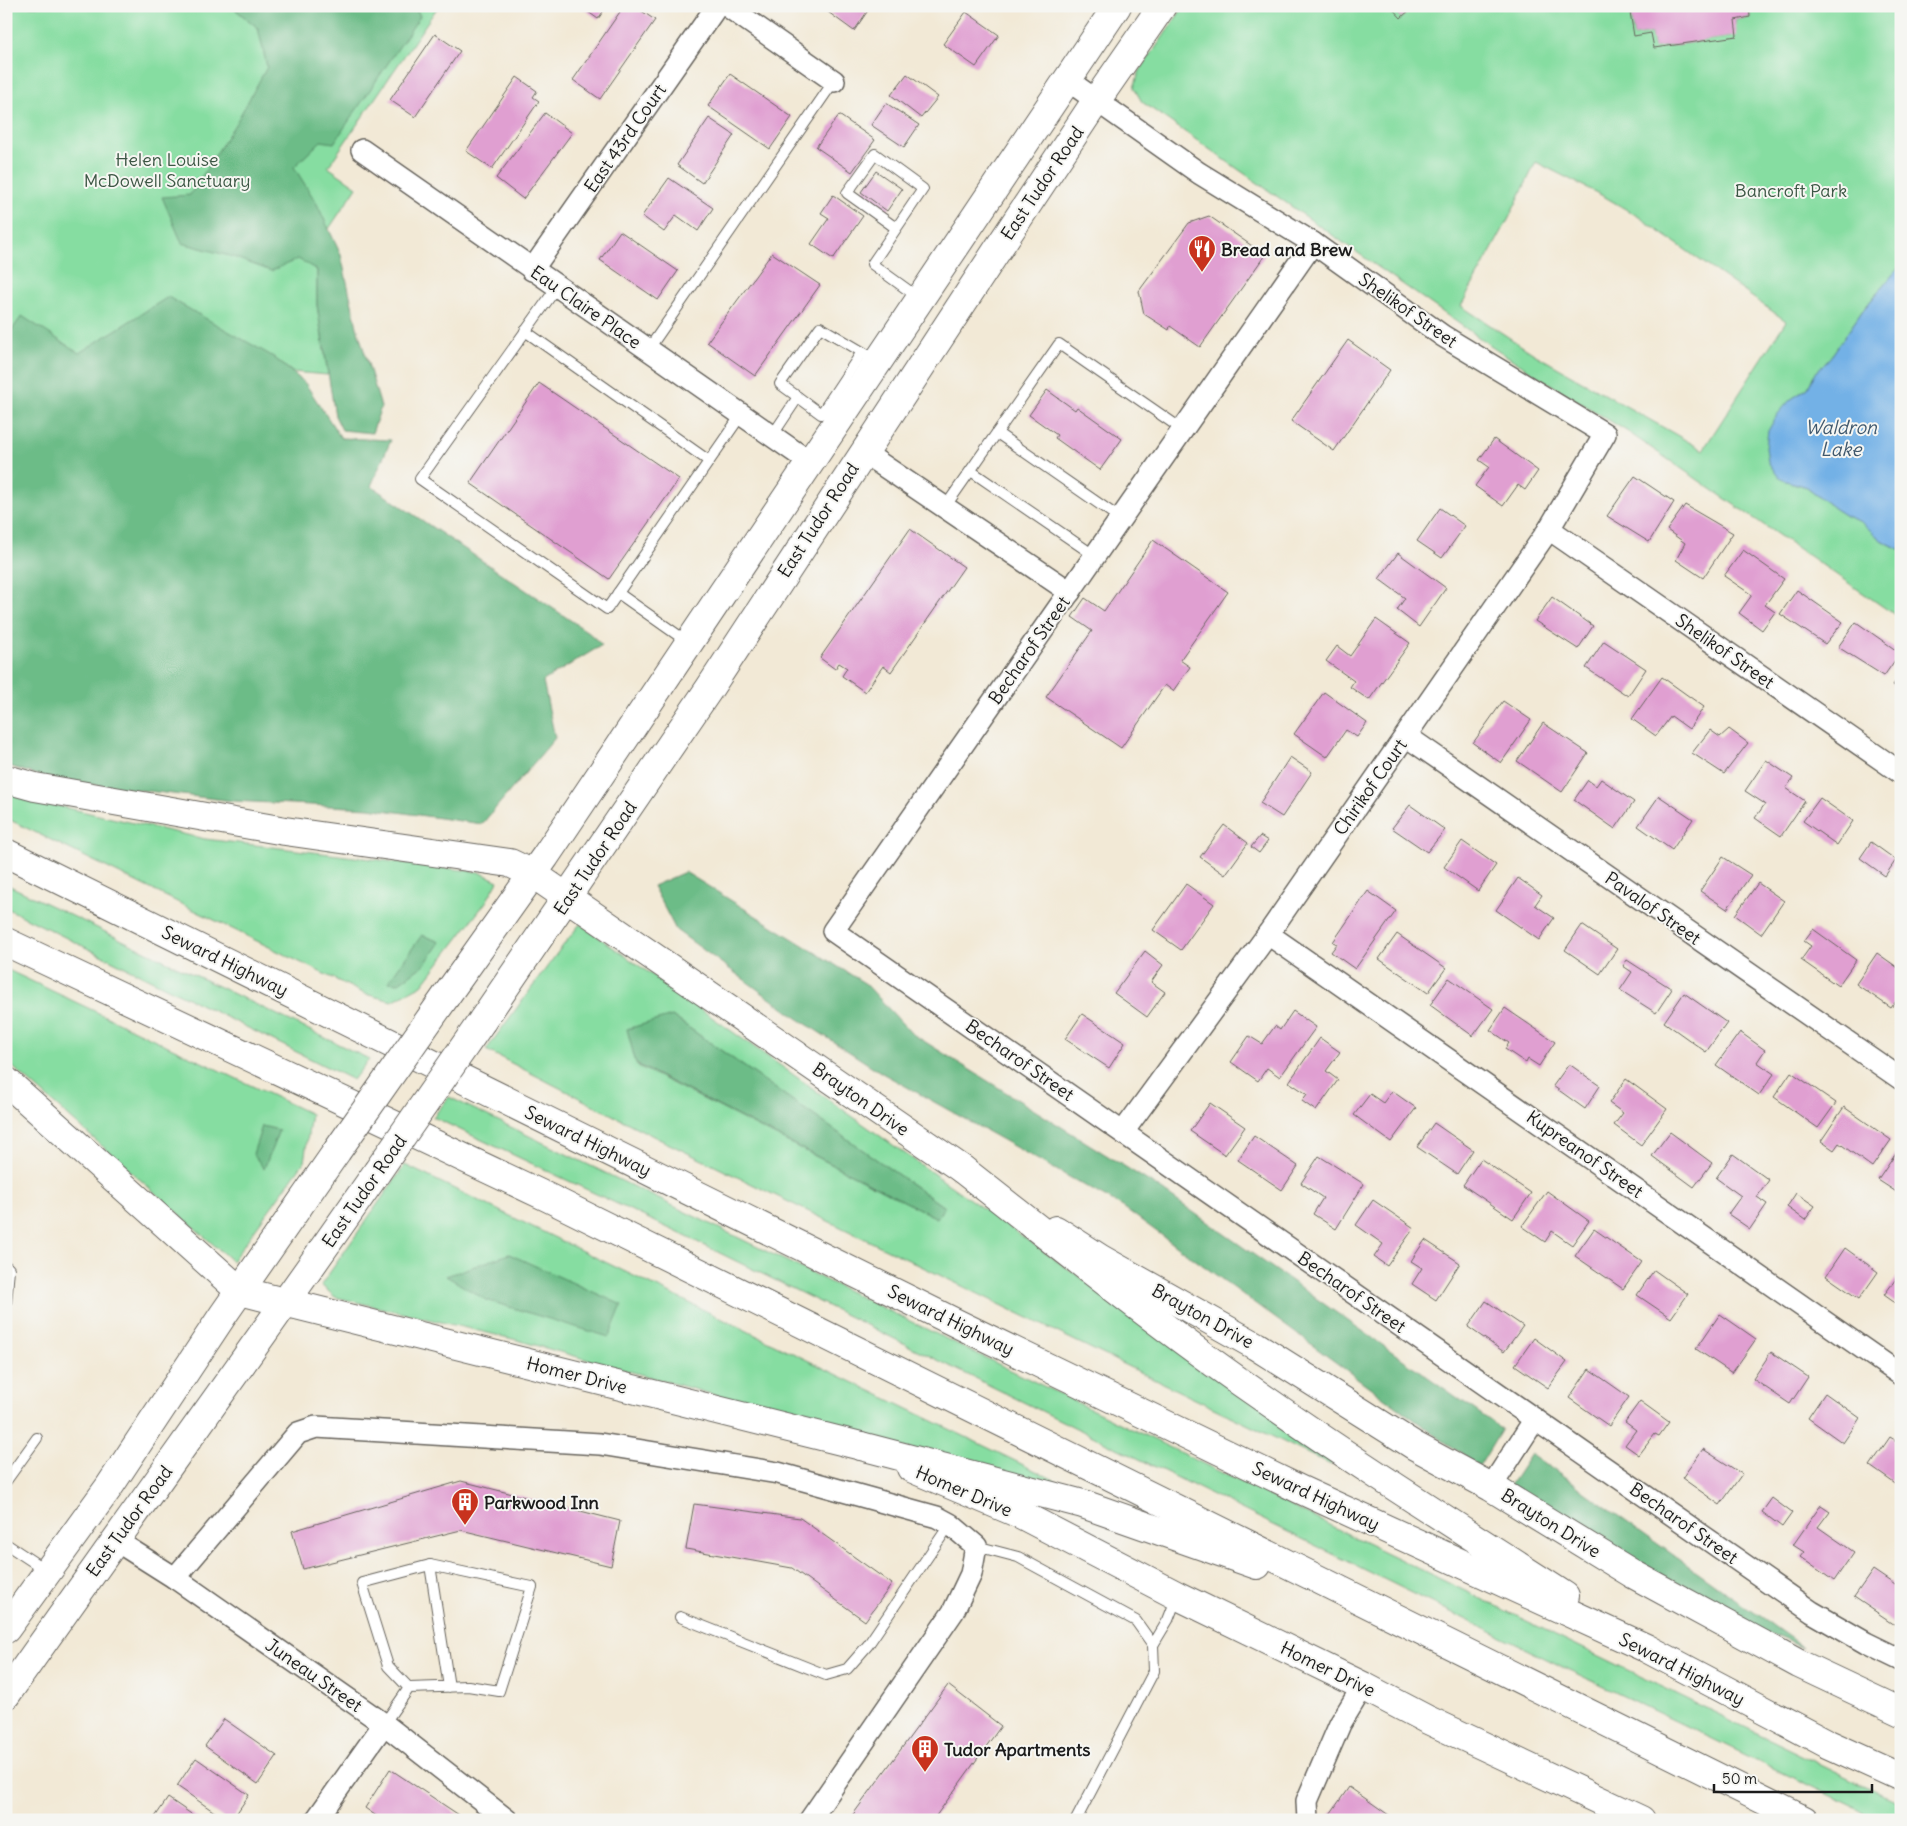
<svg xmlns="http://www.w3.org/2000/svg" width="1907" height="1826" viewBox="0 0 1907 1826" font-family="Delius,sans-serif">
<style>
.green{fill:#86dda1;stroke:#517c5e;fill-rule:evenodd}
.forest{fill:#6cbc87;stroke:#446c52}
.water{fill:#73b1e6;stroke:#486681}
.building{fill:#e09fd1}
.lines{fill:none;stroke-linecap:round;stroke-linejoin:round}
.service-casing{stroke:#67645d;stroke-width:12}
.minor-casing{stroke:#67645d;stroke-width:24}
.secondary-casing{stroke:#67645d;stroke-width:30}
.primary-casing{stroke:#67645d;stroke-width:30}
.motorway-casing{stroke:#67645d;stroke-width:30}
.service{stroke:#fff;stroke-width:10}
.minor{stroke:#fff;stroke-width:21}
.secondary{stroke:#fff;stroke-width:28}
.primary{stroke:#fff;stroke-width:28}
.motorway{stroke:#fff;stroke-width:28}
.primary-bridge-casing{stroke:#67645d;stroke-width:30;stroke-linecap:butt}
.primary-bridge{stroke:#fff;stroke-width:28}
.labels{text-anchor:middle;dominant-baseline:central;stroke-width:4;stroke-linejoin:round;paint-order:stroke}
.street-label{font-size:18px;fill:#1c1c1c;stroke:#f6f6f2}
.park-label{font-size:18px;fill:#3c5644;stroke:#f6f6f2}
.poi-label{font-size:18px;font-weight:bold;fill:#1c1c1c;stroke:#f6f6f2;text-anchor:start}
.water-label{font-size:19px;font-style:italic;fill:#3f586d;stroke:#f6f6f2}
</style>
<rect width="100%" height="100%" fill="#f6f6f2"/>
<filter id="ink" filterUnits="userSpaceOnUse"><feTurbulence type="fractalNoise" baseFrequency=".02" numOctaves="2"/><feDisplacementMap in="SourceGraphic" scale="10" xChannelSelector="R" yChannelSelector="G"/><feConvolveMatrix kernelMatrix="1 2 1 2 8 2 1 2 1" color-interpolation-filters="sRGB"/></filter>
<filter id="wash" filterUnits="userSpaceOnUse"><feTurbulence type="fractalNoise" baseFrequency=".0096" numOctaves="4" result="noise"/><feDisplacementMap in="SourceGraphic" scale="20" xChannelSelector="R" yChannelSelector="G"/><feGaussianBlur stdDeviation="1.12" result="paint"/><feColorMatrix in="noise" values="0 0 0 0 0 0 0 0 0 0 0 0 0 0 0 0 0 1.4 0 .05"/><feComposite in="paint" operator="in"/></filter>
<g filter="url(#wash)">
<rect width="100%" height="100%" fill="#f2e9d6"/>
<!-- green -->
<g class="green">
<polygon points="6,6 434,6 437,8 328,167 357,187 306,263 317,270 317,305 328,375 292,372 272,356 6,702"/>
<path d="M1184 6H1390L1401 18 1414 6H1629L1634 36 1651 33 1654 48 1736 36 1735 20 1750 17 1749 6H1901V265L1863 310 1832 355 1814 375 1808 388 1790 400 1786 481 1807 487 1835 509 1846 516 1862 522 1881 540 1901 550V619L1628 432 1542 379 1481 339 1142 102 1134 88 1139 72ZM1536 162 1605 197 1639 217 1786 321 1703 450 1534 354 1461 306 1508 220Z"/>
<polygon points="6,792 36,801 205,839 479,872 498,881 486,902 422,985 392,1001 365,994 6,818"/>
<polygon points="6,884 369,1059 353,1080 6,908"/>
<path d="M580 924 1336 1458 1331 1465 659 1139 486 1050 558 952ZM672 1016 944 1207 937 1218 636 1065Z"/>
<polygon points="6,969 311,1114 304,1162 232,1261 6,1061"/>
<polygon points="449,1097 1901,1803 1901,1820 1881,1820 1567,1669 683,1235 433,1117"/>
<polygon points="405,1165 1075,1490 1054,1489 513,1339 335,1297 321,1285"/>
</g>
<!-- forest -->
<g class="forest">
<polygon points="231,6 415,6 420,16 334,143 321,141 294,167 317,204 341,255 357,327 381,407 372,433 342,430 335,416 317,305 317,270 298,259 271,271 233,257 182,243 162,197 190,195 237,121 267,67 258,28"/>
<polygon points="168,297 272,356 305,383 341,438 391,440 371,486 588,632 602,645 543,681 555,738 482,824 369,808 233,801 53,780 6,765 6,338 22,316 79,353"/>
<polygon points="685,872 866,984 911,1033 1156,1186 1502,1429 1479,1467 1123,1207 882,1073 797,1018 676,930 653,886"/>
<polygon points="422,935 440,942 425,964 399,983 388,982"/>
<polygon points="672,1016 944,1207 937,1218 636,1064 627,1029"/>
<polygon points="262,1126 279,1130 264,1169 253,1154"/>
<polygon points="509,1254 622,1305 609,1337 486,1300 446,1276"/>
<polygon points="1531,1454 1803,1647 1715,1611 1509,1487"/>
</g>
<!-- water -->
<polygon class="water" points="1901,265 1901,550 1881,540 1861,522 1846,516 1835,509 1807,487 1786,481 1777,475 1768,462 1766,447 1768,431 1777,415 1790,400 1808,388 1814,375 1832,355 1863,310"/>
<g id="blocks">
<!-- building -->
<g class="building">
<polygon points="580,6 607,6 598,19"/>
<polygon points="624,6 634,6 655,20 600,99 573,80"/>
<polygon points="832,6 871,6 854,31 828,12"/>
<polygon points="1390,6 1414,6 1401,18"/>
<polygon points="1629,6 1749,6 1750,17 1735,20 1737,36 1654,48 1651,33 1634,36"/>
<polygon points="966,12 999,35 976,67 943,44"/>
<polygon points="435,34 460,51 415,117 390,100"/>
<polygon points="730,74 792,117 770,149 708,106"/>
<polygon points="907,74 938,97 921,118 891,95"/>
<polygon points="517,77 537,91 533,97 539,101 492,169 466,151"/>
<polygon points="886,103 919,125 904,147 871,125"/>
<polygon points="545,113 572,133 523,199 496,178"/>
<polygon points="839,115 875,140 852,172 816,147"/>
<polygon points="709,118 734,135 702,183 677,165"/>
<polygon points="876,171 902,189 887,211 861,192"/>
<polygon points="669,178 713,208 698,231 676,215 664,232 642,216"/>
<polygon points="833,195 863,216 833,259 811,244 829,218 821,213"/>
<polygon points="1209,216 1265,255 1200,347 1170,326 1169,330 1144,314 1139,291 1189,223"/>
<polygon points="620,231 678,271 658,300 600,260"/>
<polygon points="772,253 820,285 755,376 707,342"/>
<polygon points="1348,340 1390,370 1334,451 1291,421"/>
<polygon points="539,383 679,479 609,579 470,483"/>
<polygon points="1047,390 1075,410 1077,407 1122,439 1100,470 1055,438 1057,435 1029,415"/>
<polygon points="1494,439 1538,471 1525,490 1518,485 1503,506 1475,486 1489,467 1479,460"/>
<polygon points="1635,476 1674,502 1649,542 1607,516"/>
<polygon points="1685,505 1733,533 1703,578 1676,560 1685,543 1667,530"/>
<polygon points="1440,508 1465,526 1442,558 1417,541"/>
<polygon points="910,529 964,567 891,672 883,666 865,692 842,676 847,668 839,663 835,669 820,658"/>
<polygon points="1153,540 1228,592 1180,660 1190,667 1173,691 1165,685 1121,748 1046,697 1092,631 1072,617 1085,598 1104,611"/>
<polygon points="1743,550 1784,579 1765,605 1775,612 1762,630 1739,613 1752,595 1724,576"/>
<polygon points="1398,553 1446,588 1419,627 1397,610 1405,598 1379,579"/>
<polygon points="1797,590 1843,622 1825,644 1780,614"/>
<polygon points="1552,597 1593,626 1578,649 1535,621"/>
<polygon points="1376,619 1410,643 1369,700 1350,687 1354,681 1326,661 1337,646 1350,656"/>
<polygon points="1856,622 1900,653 1884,676 1838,647"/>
<polygon points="1604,641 1646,669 1628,696 1586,668"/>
<polygon points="1901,674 1901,691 1893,685"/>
<polygon points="1662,677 1704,707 1689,729 1671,716 1656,736 1632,719"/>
<polygon points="1324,692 1367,723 1357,737 1346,730 1327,757 1294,734"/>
<polygon points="1503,701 1531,720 1501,763 1473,743"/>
<polygon points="1543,723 1588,753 1562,792 1517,761"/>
<polygon points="1729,729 1748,743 1724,774 1692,753 1710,730 1720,737"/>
<polygon points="1290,757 1312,772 1282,817 1260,803"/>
<polygon points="1766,760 1793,778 1786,788 1805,801 1781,836 1755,818 1765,804 1745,791"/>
<polygon points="1601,779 1634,802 1615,829 1574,800 1588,780 1596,786"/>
<polygon points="1659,796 1693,819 1672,850 1638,826"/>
<polygon points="1820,798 1853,821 1837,845 1803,821"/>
<polygon points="1410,805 1445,830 1427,852 1392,828"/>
<polygon points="1224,825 1248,843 1225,875 1200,857"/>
<polygon points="1260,836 1268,841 1259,853 1251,847"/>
<polygon points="1462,841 1496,865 1478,891 1444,867"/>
<polygon points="1871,842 1896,860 1885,876 1860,858"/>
<polygon points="1723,857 1751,875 1727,909 1700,891"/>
<polygon points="1518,878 1542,895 1535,905 1554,918 1539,940 1496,910"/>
<polygon points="1758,883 1784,901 1761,934 1735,915"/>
<polygon points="1186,884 1214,904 1181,950 1153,930"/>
<polygon points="1368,891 1396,911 1355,969 1331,952 1337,944 1333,942"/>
<polygon points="1582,925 1617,949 1600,974 1565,950"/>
<polygon points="1813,929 1856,960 1838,986 1801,960 1811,946 1804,941"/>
<polygon points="1397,934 1446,968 1428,993 1379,959"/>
<polygon points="1145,951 1163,965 1151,982 1165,992 1147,1017 1114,993"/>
<polygon points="1877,953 1901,970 1901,994 1891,1008 1856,984"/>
<polygon points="1627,960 1672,989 1656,1013 1620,990 1632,972 1623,966"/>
<polygon points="1449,978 1493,1009 1473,1036 1430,1005"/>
<polygon points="1684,993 1727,1023 1706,1052 1664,1022"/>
<polygon points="1505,1008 1555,1042 1539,1066 1528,1059 1526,1063 1505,1049 1509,1043 1490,1030"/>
<polygon points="1293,1011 1316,1027 1280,1077 1267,1068 1258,1081 1231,1062 1249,1036 1262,1044 1275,1026 1280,1030"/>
<polygon points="1082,1014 1125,1043 1109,1068 1065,1039"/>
<polygon points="1740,1032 1765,1050 1757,1062 1774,1074 1759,1095 1716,1065"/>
<polygon points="1320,1038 1340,1052 1326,1071 1338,1080 1316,1111 1302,1101 1307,1094 1289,1082"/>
<polygon points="1569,1064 1600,1086 1585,1109 1553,1086"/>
<polygon points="1791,1072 1836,1103 1818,1128 1774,1097"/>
<polygon points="1626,1079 1667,1109 1641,1145 1614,1125 1623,1113 1609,1103"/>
<polygon points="1392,1091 1416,1108 1391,1142 1354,1115 1370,1094 1383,1103"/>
<polygon points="1210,1103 1245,1127 1225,1155 1190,1131"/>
<polygon points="1844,1107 1891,1140 1872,1167 1839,1143 1834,1150 1821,1141"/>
<polygon points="1434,1123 1473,1150 1457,1174 1417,1147"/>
<polygon points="1670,1132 1712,1163 1694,1187 1652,1156"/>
<polygon points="1254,1136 1298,1166 1282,1190 1238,1160"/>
<polygon points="1901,1146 1901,1195 1878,1180"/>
<polygon points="1733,1154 1769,1180 1757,1197 1767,1204 1750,1229 1728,1214 1741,1196 1716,1178"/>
<polygon points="1319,1156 1364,1184 1336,1229 1313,1214 1323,1198 1301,1183"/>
<polygon points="1481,1159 1531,1193 1513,1219 1463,1185"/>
<polygon points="1547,1191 1589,1221 1572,1245 1552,1231 1545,1242 1522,1226"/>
<polygon points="1796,1193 1815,1206 1805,1220 1787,1207"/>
<polygon points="1373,1200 1414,1228 1387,1266 1374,1257 1383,1244 1356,1225"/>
<polygon points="1594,1229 1642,1262 1623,1289 1575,1256"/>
<polygon points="1425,1240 1460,1263 1436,1300 1412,1284 1422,1268 1411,1261"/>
<polygon points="1845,1248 1878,1272 1859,1299 1826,1276"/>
<polygon points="1654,1270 1688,1294 1671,1318 1637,1295"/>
<polygon points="1901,1272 1901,1307 1884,1295"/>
<polygon points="1486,1301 1523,1326 1504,1352 1468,1327"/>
<polygon points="1720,1314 1756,1339 1732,1373 1696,1349"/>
<polygon points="1534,1338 1567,1362 1548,1388 1515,1365"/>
<polygon points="1771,1352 1808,1377 1790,1404 1753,1379"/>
<polygon points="1589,1369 1629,1397 1609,1426 1569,1398"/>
<polygon points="1825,1393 1860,1418 1843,1443 1808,1418"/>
<polygon points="1640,1401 1669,1422 1659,1436 1655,1434 1639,1455 1625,1445 1636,1430 1625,1422"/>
<polygon points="1890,1437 1901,1444 1901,1488 1870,1466"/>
<polygon points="1703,1449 1742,1474 1720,1505 1682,1478"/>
<polygon points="461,1481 620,1521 611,1566 461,1530 303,1569 292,1531"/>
<polygon points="1772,1498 1792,1513 1782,1527 1762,1512"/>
<polygon points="694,1504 800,1518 892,1584 865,1621 792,1568 686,1549"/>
<polygon points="1821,1505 1830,1511 1818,1527 1854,1552 1834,1581 1800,1557 1804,1552 1793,1545"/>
<polygon points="1873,1570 1901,1589 1901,1621 1897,1626 1854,1597"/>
<polygon points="948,1685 1001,1726 933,1820 849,1820"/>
<polygon points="224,1719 277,1756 258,1784 205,1746"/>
<polygon points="196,1758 249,1795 232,1820 226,1820 177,1786"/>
<polygon points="390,1769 459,1815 456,1820 382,1820 365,1808"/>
<polygon points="1349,1787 1393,1818 1392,1820 1326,1820"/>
<polygon points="168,1798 200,1820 153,1820"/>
</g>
</g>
</g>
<g filter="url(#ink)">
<use href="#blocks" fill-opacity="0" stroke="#67645d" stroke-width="1"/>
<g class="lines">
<defs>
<g id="service">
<polyline points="896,228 847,193 875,154 923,189 872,264 919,298"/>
<polyline points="557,287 420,479 607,609 741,415"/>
<polyline points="525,331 709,461"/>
<polyline points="648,350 834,81"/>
<polyline points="798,397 821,414 862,352"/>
<polyline points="997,433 1121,519"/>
<polyline points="772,436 798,397 780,384 820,327 876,360"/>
<polyline points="971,471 1095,556"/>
<polyline points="945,507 1059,344 1183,430"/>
<polyline points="618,593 689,643"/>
<polyline points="6,1266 9,1269 6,1304"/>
<polyline points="6,1481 37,1438"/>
<polyline points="6,1544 47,1571"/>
<polyline points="976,1546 1018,1557 1136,1621 1153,1645 1154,1671 1076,1820"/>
<polyline points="680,1617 826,1675 847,1669 868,1645 950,1524"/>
<polyline points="1153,1645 1168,1620 1177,1597"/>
<polyline points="409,1688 388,1666 362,1583 430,1565"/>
<polyline points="384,1724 409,1688 468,1686 499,1691 532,1587 430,1565 449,1687"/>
</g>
<g id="minor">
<polyline points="727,6 834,81"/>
<polyline points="1066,79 1199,173 1313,243 1443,336 1605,434 1549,529 1268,934 1123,1132"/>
<polyline points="362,150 811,463"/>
<polyline points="1313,243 833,931 1812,1612 1866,1643 1901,1660"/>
<polyline points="532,270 717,6"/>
<polyline points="863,452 1070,592"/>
<polyline points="1549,529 1901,773"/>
<polyline points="1406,736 1901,1079"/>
<polyline points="1268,934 1901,1375"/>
<polyline points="1491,1487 1535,1419"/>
<polyline points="115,1540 175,1578 384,1724 507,1820"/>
<polyline points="175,1578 298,1433 316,1427 600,1444 778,1473 937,1517 950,1524 976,1546 971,1574 953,1612 810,1820"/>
<polyline points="316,1820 384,1724"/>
<polyline points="1308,1820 1307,1801 1340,1724 1363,1686"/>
</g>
<g id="secondary">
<polyline points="1056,1230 1101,1259 1256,1346 1415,1446 1491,1487 1633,1574 1799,1664 1901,1712"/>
<polyline points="911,1468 1022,1515 1178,1596 1363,1686 1426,1719 1641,1820"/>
</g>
<g id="primary">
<polyline points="533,874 962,1169"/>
<polyline points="446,996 545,857 1117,6"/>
<polyline points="482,1021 709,689 994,255 1096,101 1162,6"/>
<polyline points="240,1291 861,1446"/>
<polyline points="6,1629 109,1487 223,1315 337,1151"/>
<path d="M6 1695C129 1520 255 1347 377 1172"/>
</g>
<g id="motorway">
<polyline points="6,779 35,787 285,831 510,863 533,874"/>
<polyline points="6,853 958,1324 1299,1489 1646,1648 1826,1743 1901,1777"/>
<polyline points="6,942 549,1198 1804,1820"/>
<polyline points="6,1081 240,1291"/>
<path d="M962 1169C1059 1245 1155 1323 1256 1393 1357 1464 1461 1529 1565 1596"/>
<polyline points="861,1446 1083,1504 1257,1565"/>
</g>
</defs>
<!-- service casing -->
<use href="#service" class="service-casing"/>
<!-- minor casing -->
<use href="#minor" class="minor-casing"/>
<!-- secondary casing -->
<use href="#secondary" class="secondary-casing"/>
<!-- primary casing -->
<use href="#primary" class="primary-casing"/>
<!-- motorway casing -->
<use href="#motorway" class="motorway-casing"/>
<!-- service -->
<use href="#service" class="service"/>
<!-- minor -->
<use href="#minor" class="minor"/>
<!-- secondary -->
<use href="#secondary" class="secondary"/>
<!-- primary -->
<use href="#primary" class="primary"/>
<!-- motorway -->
<use href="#motorway" class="motorway"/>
<defs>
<g id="primary-bridge">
<polyline points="337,1151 446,996"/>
<polyline points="377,1172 482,1021"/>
</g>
</defs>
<!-- primary-bridge casing -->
<use href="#primary-bridge" class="primary-bridge-casing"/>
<!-- primary-bridge -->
<use href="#primary-bridge" class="primary-bridge"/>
</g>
</g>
<!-- icons -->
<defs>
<symbol id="restaurant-pin" viewBox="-11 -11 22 30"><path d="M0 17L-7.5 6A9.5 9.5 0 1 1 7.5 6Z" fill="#c8321e" stroke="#f6f6f2"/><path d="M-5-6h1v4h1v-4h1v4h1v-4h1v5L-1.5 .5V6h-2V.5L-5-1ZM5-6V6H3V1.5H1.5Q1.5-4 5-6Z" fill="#fff"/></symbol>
<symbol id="building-pin" viewBox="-11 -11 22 30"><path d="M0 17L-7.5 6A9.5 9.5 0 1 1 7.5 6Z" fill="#c8321e" stroke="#f6f6f2"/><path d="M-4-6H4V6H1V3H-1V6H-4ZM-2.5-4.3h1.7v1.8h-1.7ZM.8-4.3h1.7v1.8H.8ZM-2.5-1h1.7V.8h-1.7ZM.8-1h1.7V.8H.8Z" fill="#fff"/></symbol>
</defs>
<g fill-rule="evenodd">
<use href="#restaurant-pin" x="1186" y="233" width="32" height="43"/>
<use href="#building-pin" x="449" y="1486" width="32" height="43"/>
<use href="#building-pin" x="909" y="1733" width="32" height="43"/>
</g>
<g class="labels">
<!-- street labels -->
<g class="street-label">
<text transform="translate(625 138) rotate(-55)">East 43rd Court</text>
<text transform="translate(1042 183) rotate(-56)">East Tudor Road</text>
<text transform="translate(586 307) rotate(35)">Eau Claire Place</text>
<text transform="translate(1408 310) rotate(35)">Shelikof Street</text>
<text transform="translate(818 520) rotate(-57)">East Tudor Road</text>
<text transform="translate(1029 650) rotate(-55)">Becharof Street</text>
<text transform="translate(1725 651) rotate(35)">Shelikof Street</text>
<text transform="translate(1370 787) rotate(-55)">Chirikof Court</text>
<text transform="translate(595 858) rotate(-56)">East Tudor Road</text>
<text transform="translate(1653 908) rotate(35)">Pavalof Street</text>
<text transform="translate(225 961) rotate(26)">Seward Highway</text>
<text transform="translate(1020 1060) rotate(35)">Becharof Street</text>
<text transform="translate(861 1099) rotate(35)">Brayton Drive</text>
<text transform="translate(588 1141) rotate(26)">Seward Highway</text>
<text transform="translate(1585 1154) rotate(35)">Kupreanof Street</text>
<text transform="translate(364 1191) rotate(-55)">East Tudor Road</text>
<text transform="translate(1352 1292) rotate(35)">Becharof Street</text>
<text transform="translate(1203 1316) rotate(29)">Brayton Drive</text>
<text transform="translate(951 1320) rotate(26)">Seward Highway</text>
<text transform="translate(577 1375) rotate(14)">Homer Drive</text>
<text transform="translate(964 1491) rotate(23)">Homer Drive</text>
<text transform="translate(1316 1496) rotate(25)">Seward Highway</text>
<text transform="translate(129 1521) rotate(-54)">East Tudor Road</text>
<text transform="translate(1551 1523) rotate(32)">Brayton Drive</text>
<text transform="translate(1684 1523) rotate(35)">Becharof Street</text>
<text transform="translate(1328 1669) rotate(26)">Homer Drive</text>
<text transform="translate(1682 1669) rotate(27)">Seward Highway</text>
<text transform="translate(314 1675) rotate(35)">Juneau Street</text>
</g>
<!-- park labels -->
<g class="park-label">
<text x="167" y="159">Helen Louise<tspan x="167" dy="21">McDowell Sanctuary</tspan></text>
<text x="1791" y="190">Bancroft Park</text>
</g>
<!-- poi labels -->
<g class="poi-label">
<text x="1221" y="249">Bread and Brew</text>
<text x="484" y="1502">Parkwood Inn</text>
<text x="944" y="1749">Tudor Apartments</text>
</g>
<!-- water labels -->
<g class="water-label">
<text x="1841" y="427">Waldron<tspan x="1841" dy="22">Lake</tspan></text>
</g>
</g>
<!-- margin -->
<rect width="1907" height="1826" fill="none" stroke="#f6f6f2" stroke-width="25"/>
<!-- scale -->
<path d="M1714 1784v8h158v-8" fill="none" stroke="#1c1c1c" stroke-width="2.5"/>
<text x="1722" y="1784" font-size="15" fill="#1c1c1c" stroke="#f6f6f2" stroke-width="4" paint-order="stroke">50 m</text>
</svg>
